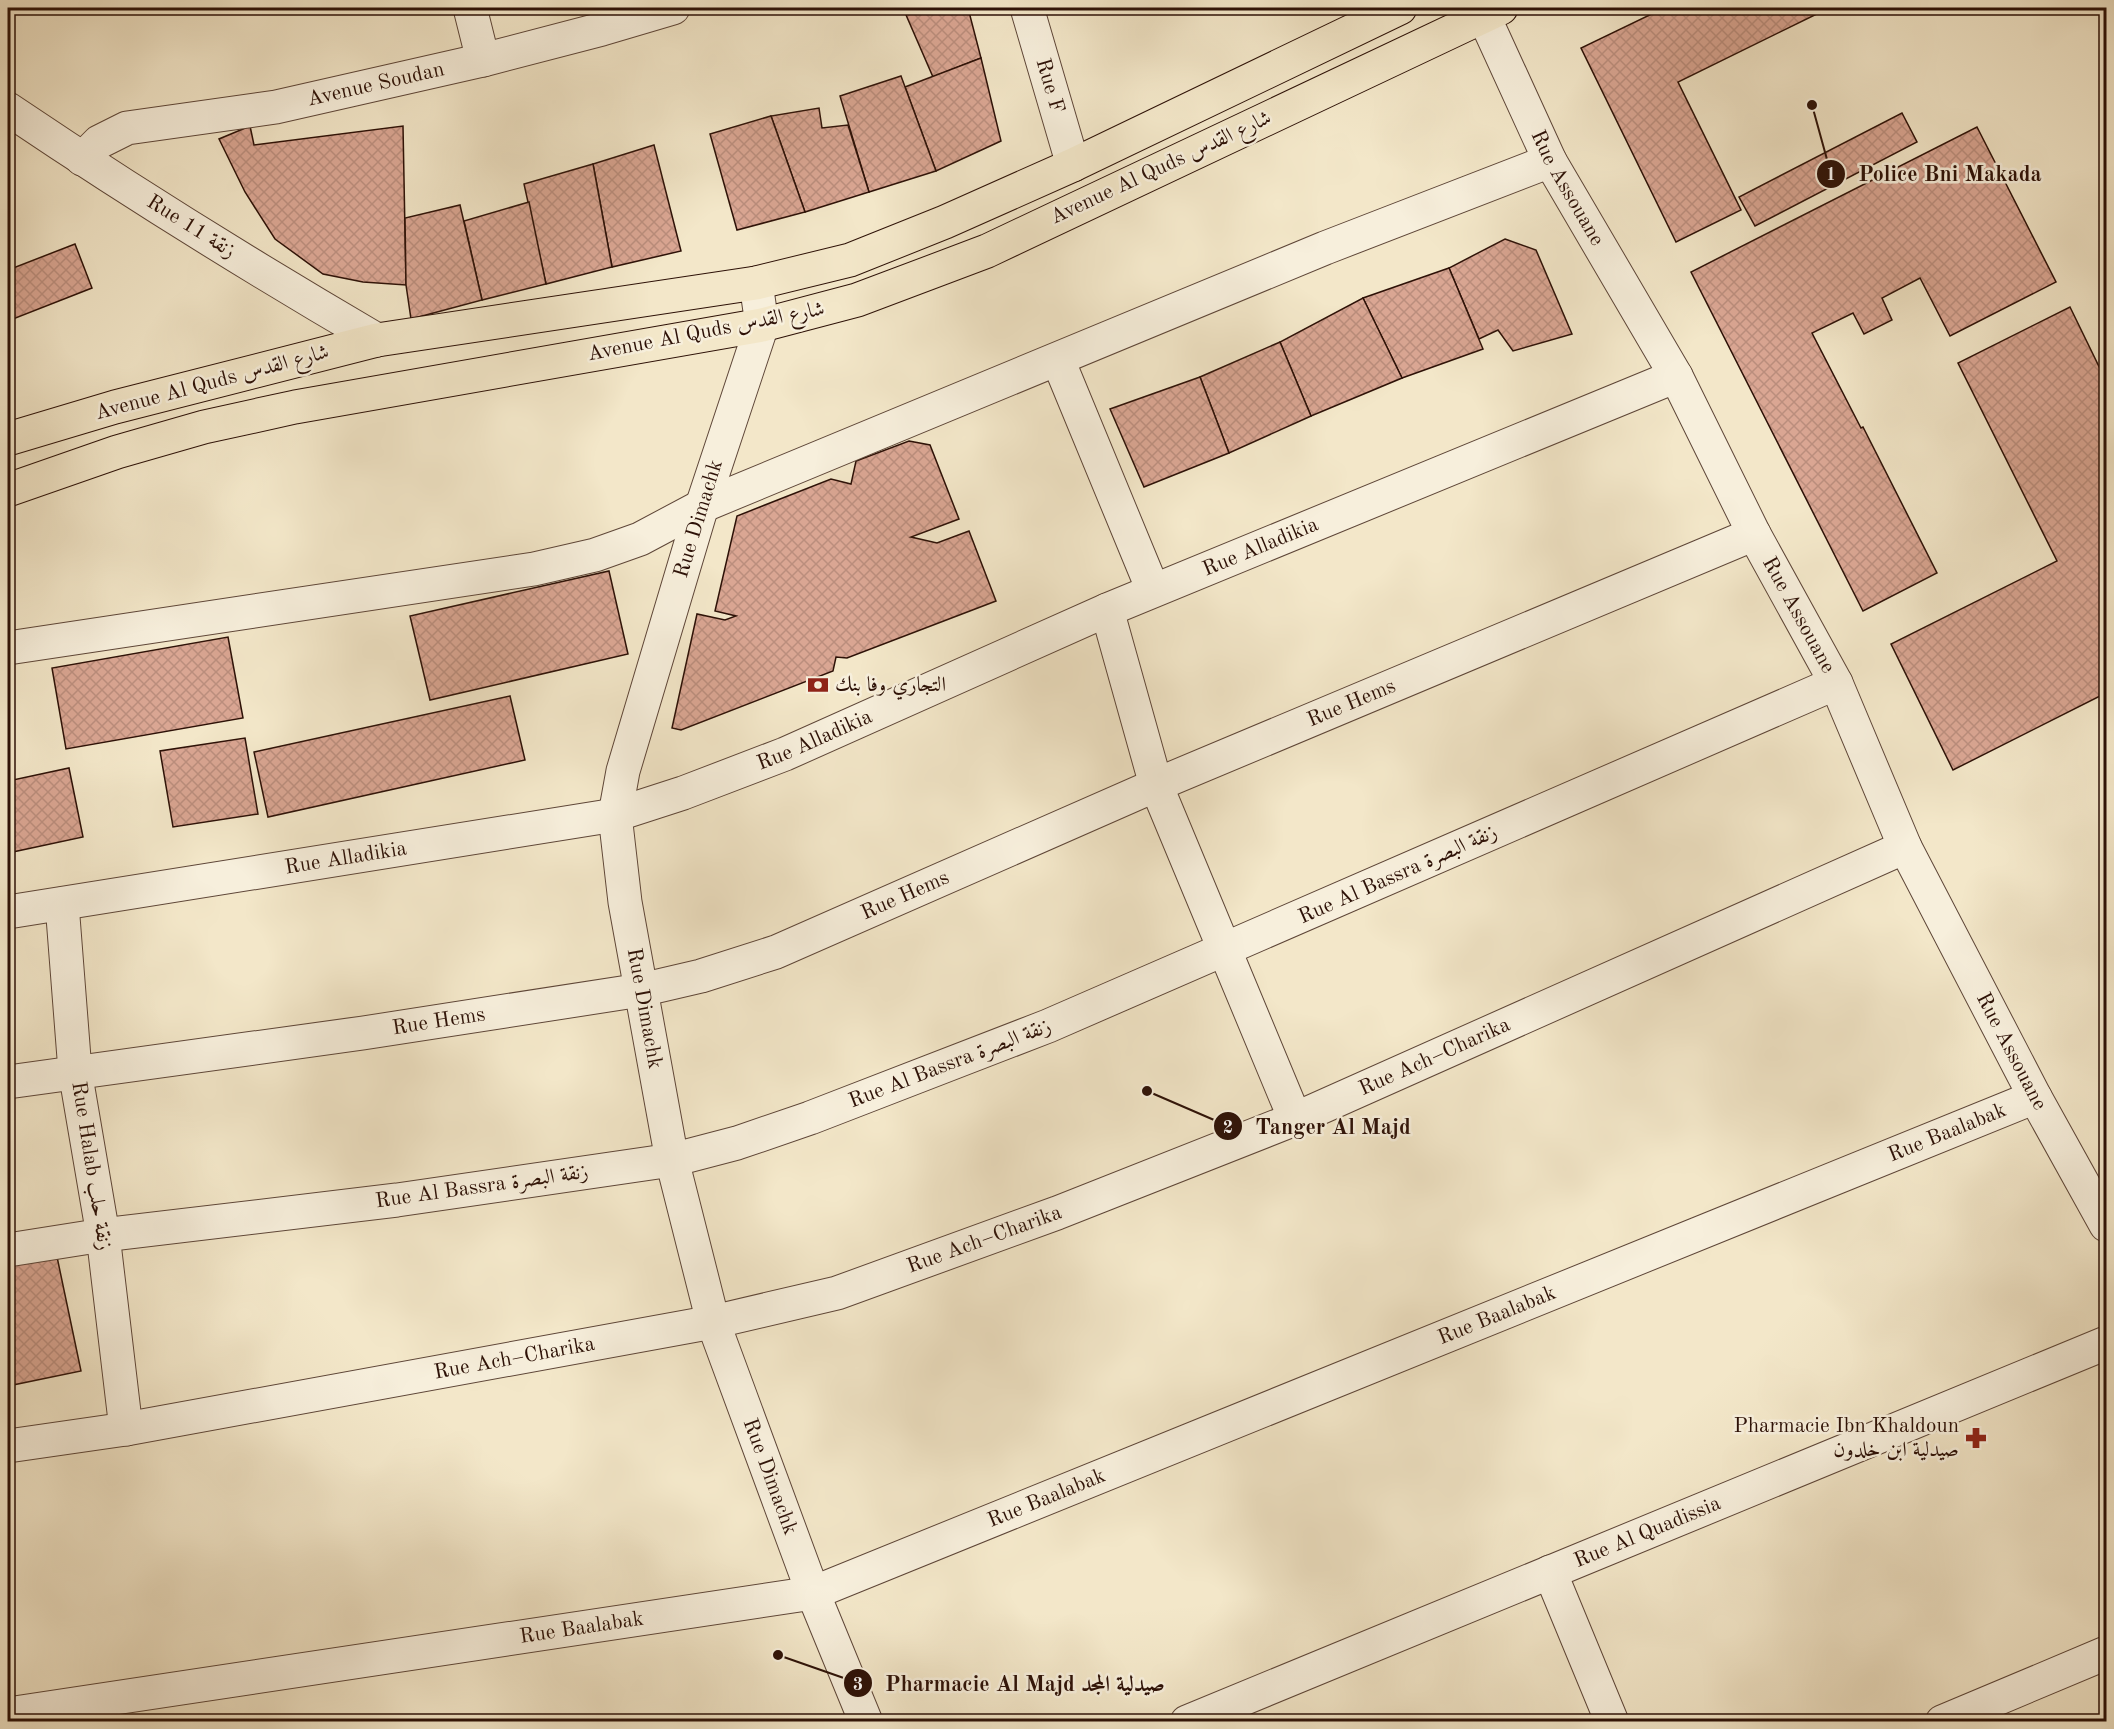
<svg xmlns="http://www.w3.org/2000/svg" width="2114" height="1729" viewBox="0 0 2114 1729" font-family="'Old Standard TT',Amiri,serif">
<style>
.building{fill:url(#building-cross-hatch);stroke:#2d1107;stroke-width:1.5}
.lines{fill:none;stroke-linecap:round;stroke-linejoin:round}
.minor-casing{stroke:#5e4638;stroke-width:35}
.major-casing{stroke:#2d1107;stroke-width:35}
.minor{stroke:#f7efdc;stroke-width:33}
.major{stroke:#f3e7c9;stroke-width:33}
.labels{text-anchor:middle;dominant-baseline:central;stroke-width:5;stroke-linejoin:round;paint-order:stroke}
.street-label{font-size:21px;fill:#2d1107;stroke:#f7efdc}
.poi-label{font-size:21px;fill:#2d1107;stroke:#f7efdc;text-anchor:start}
.leader{fill:none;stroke:#2d1107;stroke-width:2}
.callout-dot{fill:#2d1107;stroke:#f7efdc;stroke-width:2}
.mark-label{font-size:18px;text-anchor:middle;font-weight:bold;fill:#fff}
.callout-label{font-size:22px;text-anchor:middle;font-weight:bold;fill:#2d1107;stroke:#f7efdc;stroke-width:5;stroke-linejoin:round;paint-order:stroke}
</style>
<defs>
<pattern id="building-cross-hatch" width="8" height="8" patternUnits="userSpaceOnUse" patternTransform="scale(1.5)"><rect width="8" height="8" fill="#daa693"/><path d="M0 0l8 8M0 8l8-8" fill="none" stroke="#bb8e7d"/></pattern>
</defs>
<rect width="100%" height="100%" fill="#f3e7c9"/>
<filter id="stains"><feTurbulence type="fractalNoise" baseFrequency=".00333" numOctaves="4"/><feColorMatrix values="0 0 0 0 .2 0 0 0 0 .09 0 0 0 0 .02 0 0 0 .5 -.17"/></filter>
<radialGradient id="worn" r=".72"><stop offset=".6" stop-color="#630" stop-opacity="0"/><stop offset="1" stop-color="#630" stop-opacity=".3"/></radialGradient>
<!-- building -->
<g class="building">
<polygon points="903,8 968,8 981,58 933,77"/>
<polygon points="1664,8 1829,8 1678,82 1741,210 1676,242 1581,48"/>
<polygon points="981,58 1001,141 936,171 905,87"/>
<polygon points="901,76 936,171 869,192 840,96"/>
<polygon points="819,108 822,128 848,125 869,192 805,212 771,116"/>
<polygon points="1902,113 1917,142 1755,226 1739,197"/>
<polygon points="771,116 805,212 737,230 710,134"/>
<polygon points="250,126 254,145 403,126 406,285 363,282 323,274 275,239 245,192 219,139"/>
<polygon points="1977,127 2056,282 1950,336 1920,278 1882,298 1892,320 1864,334 1853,313 1812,333 1861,428 1863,427 1937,573 1863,611 1691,272"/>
<polygon points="654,145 681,251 612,267 593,164"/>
<polygon points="593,164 612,267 546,284 524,184"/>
<polygon points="529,202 546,284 482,300 464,221"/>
<polygon points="460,205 482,300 411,319 406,285 405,218"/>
<polygon points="1505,239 1536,250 1572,334 1513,351 1498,330 1479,339 1449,268"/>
<polygon points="75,244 92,288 8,321 8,270"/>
<polygon points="1449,268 1483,349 1402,378 1363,298"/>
<polygon points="1363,298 1402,378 1311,416 1280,342"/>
<polygon points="2070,307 2106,381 2106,693 1953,770 1891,644 2057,561 1958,363"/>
<polygon points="1280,342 1311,416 1229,453 1200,377"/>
<polygon points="1200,377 1229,453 1144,487 1110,409"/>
<polygon points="909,441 930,445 959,519 911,537 937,543 969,531 996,601 847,658 836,657 833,671 681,730 672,728 697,614 725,620 736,616 715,611 737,516 831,479 851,484 856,461"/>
<polygon points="609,571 628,654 430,700 410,616"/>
<polygon points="228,637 243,718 66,749 52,668"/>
<polygon points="510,696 525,760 268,817 254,752"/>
<polygon points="245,738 258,814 173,827 160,751"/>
<polygon points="69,768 83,837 8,853 8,781"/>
<polygon points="56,1252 81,1371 8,1386 8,1262"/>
</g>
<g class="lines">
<defs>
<g id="minor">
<polyline points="470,8 483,60"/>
<path id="s1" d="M1027 8 1073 165"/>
<path id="s2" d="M1480 8 1550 161 1676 376 1754 534 1836 683 1905 847 2035 1097 2106 1225"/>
<path d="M8 109C128 190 252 267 377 340"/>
<path id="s3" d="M82 159 99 142 127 128 276 107 483 60 602 29 673 8"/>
<path id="s4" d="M756 283 762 325 702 506 623 771 615 815 625 902 672 1160 713 1322 813 1593 866 1722"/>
<polyline points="1058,360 1153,590"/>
<polyline points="1107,610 1156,785 1295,1119"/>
<polyline points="8,648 534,569 595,555 640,539 702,506 1325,248 1550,161"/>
<polyline points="62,904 75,1071 103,1235 126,1429"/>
<path id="s5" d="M8 912 615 815 683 793 785 754 1107 610 1676 376"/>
<path id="s6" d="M8 1082 363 1033 641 990 701 976 776 952 1156 785 1754 534"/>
<polyline points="8,1250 103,1235 397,1200 672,1160 737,1143 810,1118 1048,1026 1836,683"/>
<path id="s7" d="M8 1446 126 1429 713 1322 837 1293 1057 1213 1295 1119 1905 847"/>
<polyline points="1550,1572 1612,1722"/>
<path id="s8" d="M8 1714 813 1593 2035 1097"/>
<path id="s9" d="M1187 1722 2106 1343"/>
<polyline points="1942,1722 2106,1653"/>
</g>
<g id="major">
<polyline points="8,439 115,407 377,340 756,283 850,260 945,222 1073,165 1400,8"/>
<polyline points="8,490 117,452 204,427 295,407 762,325 857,300 987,251 1501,8"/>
</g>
</defs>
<!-- minor casing -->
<use href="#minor" class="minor-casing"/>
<!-- major casing -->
<use href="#major" class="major-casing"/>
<!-- minor -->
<use href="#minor" class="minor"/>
<!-- major -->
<use href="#major" class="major"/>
</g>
<!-- icons -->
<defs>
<symbol id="bank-bare" viewBox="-9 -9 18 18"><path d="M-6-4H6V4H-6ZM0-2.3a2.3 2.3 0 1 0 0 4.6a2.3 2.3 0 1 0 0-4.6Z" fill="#8f2418" stroke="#f7efdc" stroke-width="2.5" paint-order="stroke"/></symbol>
<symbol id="pharmacy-bare" viewBox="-9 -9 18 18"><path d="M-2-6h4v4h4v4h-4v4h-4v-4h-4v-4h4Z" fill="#8f2418" stroke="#f7efdc" stroke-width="2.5" paint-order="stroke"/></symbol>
</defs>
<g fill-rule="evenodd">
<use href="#bank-bare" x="803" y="670" width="30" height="30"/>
<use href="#pharmacy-bare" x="1961" y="1423" width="30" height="30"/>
</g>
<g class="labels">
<!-- street labels -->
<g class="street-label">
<text stroke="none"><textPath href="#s3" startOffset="308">Avenue Soudan</textPath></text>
<text stroke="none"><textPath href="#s1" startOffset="81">Rue F</textPath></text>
<text transform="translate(1161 168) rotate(-25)">Avenue Al Quds شارع القدس</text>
<text stroke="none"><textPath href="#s2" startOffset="200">Rue Assouane</textPath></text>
<text transform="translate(191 227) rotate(32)">Rue 11 زنقة</text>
<text transform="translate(706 332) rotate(-11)">Avenue Al Quds شارع القدس</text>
<text transform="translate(212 383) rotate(-15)">Avenue Al Quds شارع القدس</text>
<text transform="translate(699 519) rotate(-73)">Rue Dimachk</text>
<text stroke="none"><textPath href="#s5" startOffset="1314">Rue Alladikia</textPath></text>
<text stroke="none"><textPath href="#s2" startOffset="686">Rue Assouane</textPath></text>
<text stroke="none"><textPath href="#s6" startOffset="1407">Rue Hems</textPath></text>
<text stroke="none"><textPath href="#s5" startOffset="828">Rue Alladikia</textPath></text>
<text stroke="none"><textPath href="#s5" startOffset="342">Rue Alladikia</textPath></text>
<text transform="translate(1398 875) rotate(-24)">Rue Al Bassra زنقة البصرة</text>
<text stroke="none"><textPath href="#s6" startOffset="921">Rue Hems</textPath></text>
<text stroke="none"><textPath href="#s4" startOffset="750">Rue Dimachk</textPath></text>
<text stroke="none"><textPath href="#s6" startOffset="435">Rue Hems</textPath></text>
<text stroke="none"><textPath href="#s2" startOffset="1172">Rue Assouane</textPath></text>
<text stroke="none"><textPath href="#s7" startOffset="1486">Rue Ach–Charika</textPath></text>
<text transform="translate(950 1064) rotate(-21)">Rue Al Bassra زنقة البصرة</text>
<text stroke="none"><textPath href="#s8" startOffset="2038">Rue Baalabak</textPath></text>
<text transform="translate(91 1166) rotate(81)">Rue Halab زنقة حلب</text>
<text transform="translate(482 1187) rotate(-8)">Rue Al Bassra زنقة البصرة</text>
<text stroke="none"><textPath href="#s7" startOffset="1000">Rue Ach–Charika</textPath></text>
<text stroke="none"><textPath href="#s8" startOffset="1552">Rue Baalabak</textPath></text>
<text stroke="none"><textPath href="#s7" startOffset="514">Rue Ach–Charika</textPath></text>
<text stroke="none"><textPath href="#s4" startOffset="1236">Rue Dimachk</textPath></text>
<text stroke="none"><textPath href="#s8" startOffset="1066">Rue Baalabak</textPath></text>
<text stroke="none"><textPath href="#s9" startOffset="498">Rue Al Quadissia</textPath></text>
<text stroke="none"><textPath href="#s8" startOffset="580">Rue Baalabak</textPath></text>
</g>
<!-- poi labels -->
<g class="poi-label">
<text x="835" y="685">التجاري وفا بنك</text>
<text x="1959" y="1426" text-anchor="end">Pharmacie Ibn Khaldoun<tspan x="1959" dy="24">صيدلية ابن خلدون</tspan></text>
</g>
</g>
<!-- callouts -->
<path class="leader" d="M1812 105L1831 174M1147 1091L1228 1126M778 1655L858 1683"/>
<g class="callout-dot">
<circle cx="1812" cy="105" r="6"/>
<circle cx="1147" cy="1091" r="6"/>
<circle cx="778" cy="1655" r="6"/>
<circle cx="1831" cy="174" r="15"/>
<circle cx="1228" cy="1126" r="15"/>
<circle cx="858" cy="1683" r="15"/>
</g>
<g class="mark-label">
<text x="1831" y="180">1</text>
<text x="1228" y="1133">2</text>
<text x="858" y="1690">3</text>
</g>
<g class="callout-label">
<text x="1950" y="181">Police Bni Makada</text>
<text x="1333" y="1134">Tanger Al Majd</text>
<text x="1025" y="1691">Pharmacie Al Majd صيدلية المجد</text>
</g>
<!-- margin -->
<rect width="2114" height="1729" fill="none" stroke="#f3e7c9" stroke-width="30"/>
<rect x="9" y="9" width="2096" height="1711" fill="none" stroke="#2d1107" stroke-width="3"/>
<rect x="15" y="15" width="2084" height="1699" fill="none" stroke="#2d1107" stroke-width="1.5"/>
<rect width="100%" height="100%" filter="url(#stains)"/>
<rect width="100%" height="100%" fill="url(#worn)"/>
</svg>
